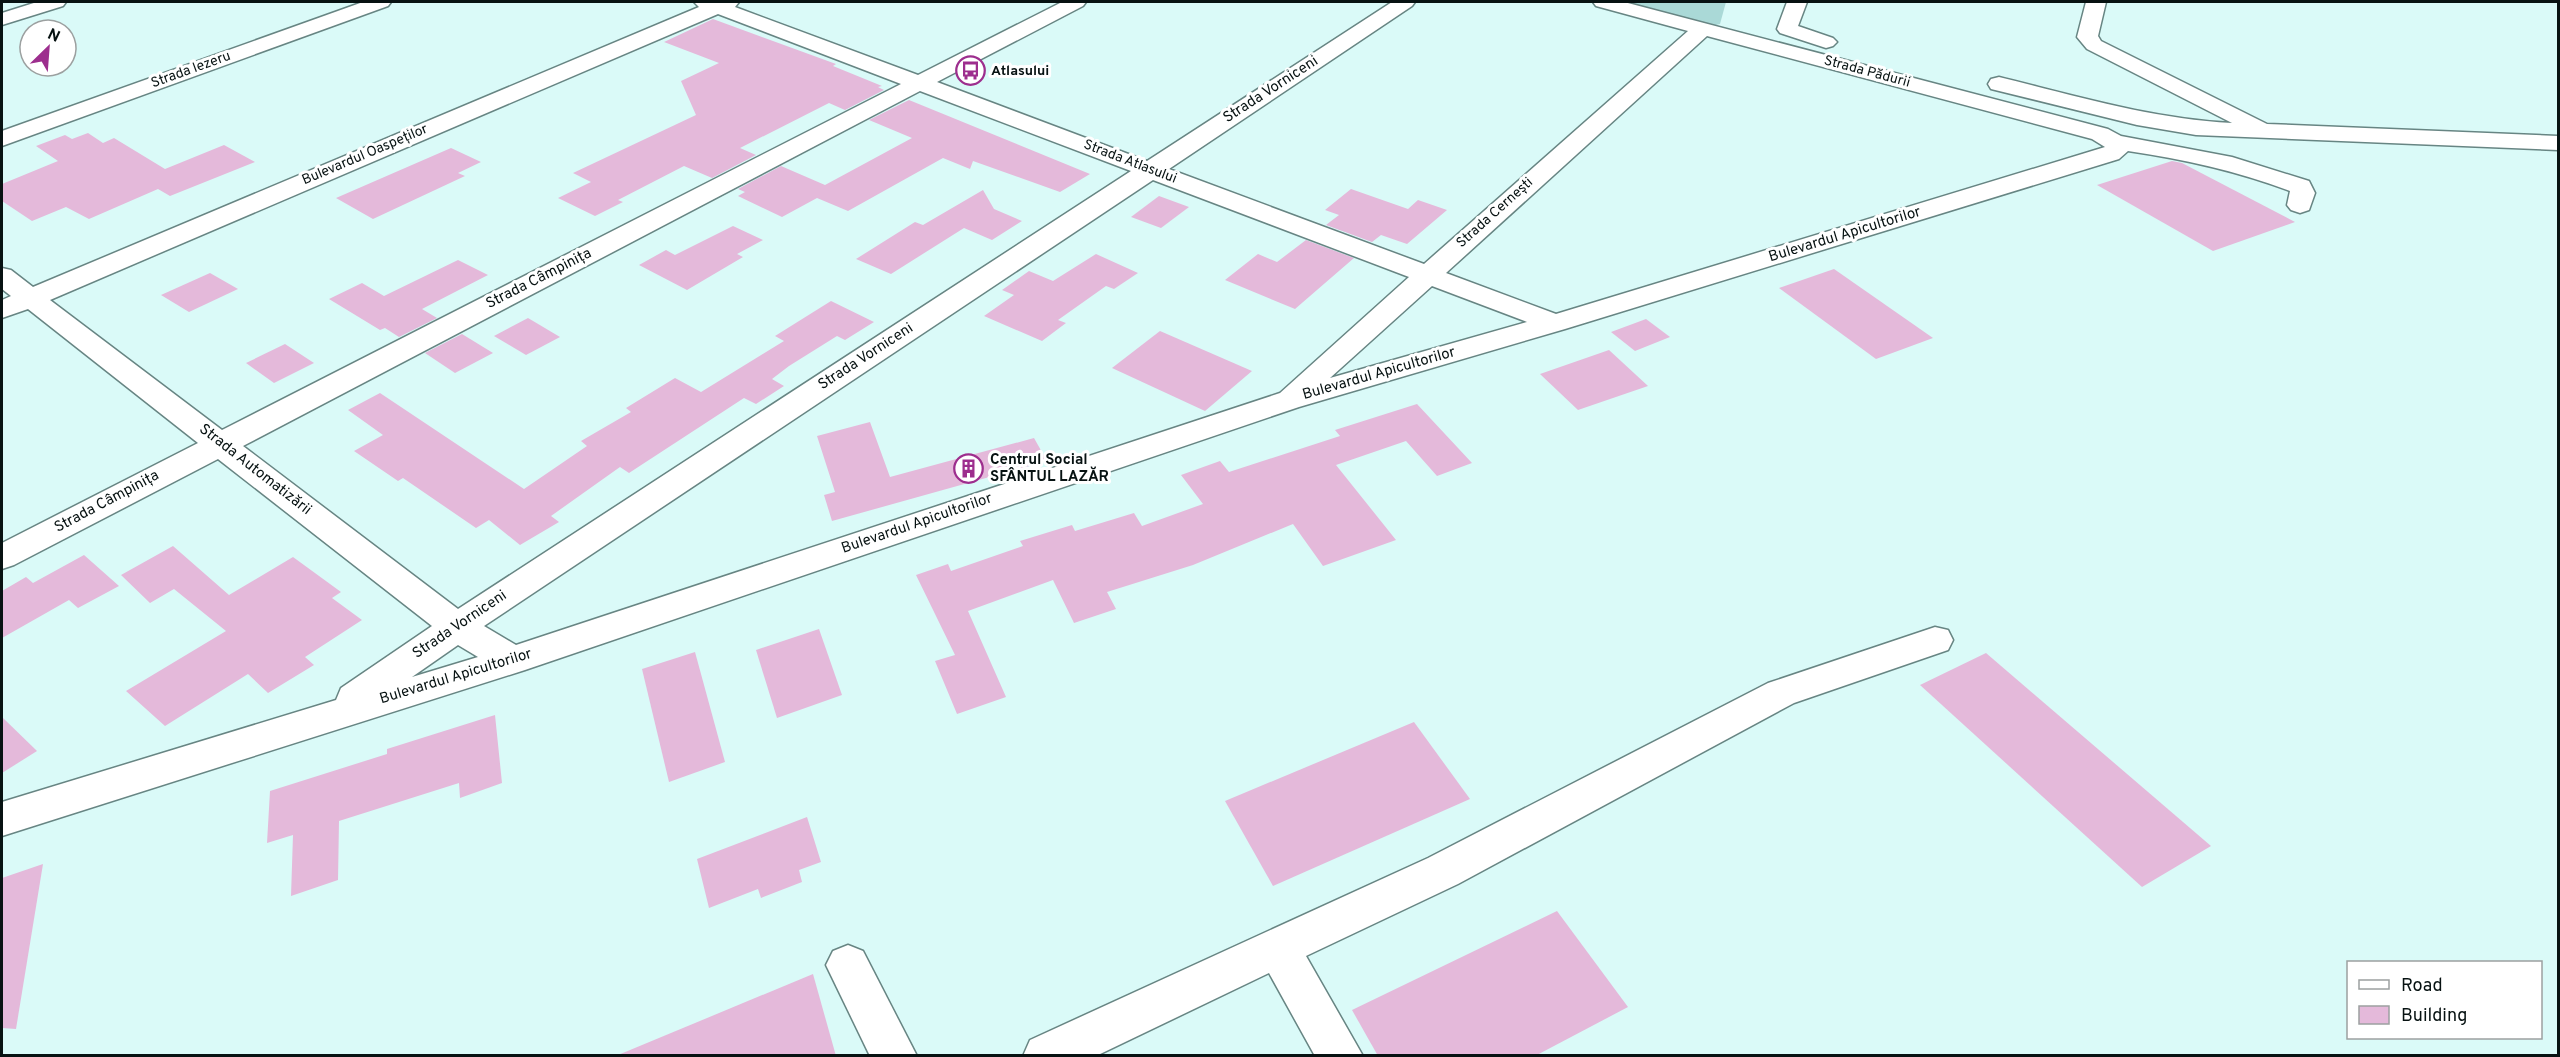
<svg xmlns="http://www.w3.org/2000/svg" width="2560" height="1057" viewBox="0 0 2560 1057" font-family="Overpass,sans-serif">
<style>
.green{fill:#aad9d7}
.building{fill:#e4b9da}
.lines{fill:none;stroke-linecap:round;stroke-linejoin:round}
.minor-casing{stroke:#678583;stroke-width:3}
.minor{fill:#fff;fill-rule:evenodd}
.labels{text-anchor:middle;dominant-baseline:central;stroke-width:6;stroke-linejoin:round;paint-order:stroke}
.far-street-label{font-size:14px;fill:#071212;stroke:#fff}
.far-poi-label{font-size:14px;font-weight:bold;fill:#071212;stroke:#fff;text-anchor:start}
.street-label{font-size:15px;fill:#071212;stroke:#fff}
.poi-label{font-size:15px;font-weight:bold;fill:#071212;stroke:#fff;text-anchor:start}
</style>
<rect width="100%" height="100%" fill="#dafaf8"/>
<!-- green -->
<polygon class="green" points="1603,2 1726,2 1720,24 1703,28"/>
<!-- building -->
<g class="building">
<polygon points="713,19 836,64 833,66 882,86 878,87 884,90 845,110 829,103 740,148 756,155 712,178 684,166 618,200 623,202 595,216 558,198 591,182 573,173 696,115 681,81 719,63 664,42"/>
<polygon points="909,100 1090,174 1060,192 973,161 970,169 943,158 848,211 817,198 782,217 738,196 745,192 738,189 781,166 825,185 912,138 869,120"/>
<polygon points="88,133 103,143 114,138 165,169 224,145 255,162 170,196 158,189 89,219 66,207 32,221 2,201 2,184 58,161 36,146 65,135 72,139"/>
<polygon points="451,148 481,162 458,173 465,176 373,219 336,198"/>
<polygon points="2172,161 2182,163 2295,222 2213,251 2097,185"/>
<polygon points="1351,189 1408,209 1418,200 1447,210 1407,244 1381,235 1372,242 1326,225 1339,215 1325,210"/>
<polygon points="983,190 994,209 1022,221 992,240 964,228 891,274 856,259 915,222 923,225"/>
<polygon points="1159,196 1189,207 1161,228 1131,217"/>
<polygon points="733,226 763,240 737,254 743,257 687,290 639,265 666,250 675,255"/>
<polygon points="1306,240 1354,258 1295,309 1225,280 1258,254 1277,262"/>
<polygon points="1096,254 1138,273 1114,289 1106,286 1058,320 1066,323 1042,341 984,316 1014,295 1002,290 1029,271 1053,281"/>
<polygon points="458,260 488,275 422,309 437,318 399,337 385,328 380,330 329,299 362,283 384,296"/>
<polygon points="1834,269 1933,338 1876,359 1779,288"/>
<polygon points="210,273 238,289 189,312 161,295"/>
<polygon points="831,301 874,322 845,340 837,336 789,366 772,379 784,386 756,404 744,398 629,473 620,467 551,516 559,522 520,545 489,520 476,528 403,478 398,481 354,451 383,435 348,410 380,393 524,489 587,446 581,441 631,412 626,408 675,378 701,392 784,341 775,336"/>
<polygon points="528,318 560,337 526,355 494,336"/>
<polygon points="1646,319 1670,337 1635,351 1611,332"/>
<polygon points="1160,331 1252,371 1205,411 1112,368"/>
<polygon points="462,334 493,353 455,373 425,353"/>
<polygon points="285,344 314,363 274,383 246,363"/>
<polygon points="1609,350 1648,386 1578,410 1540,374"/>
<polygon points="1417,404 1472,463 1437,476 1406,441 1336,465 1396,540 1323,566 1293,524 1193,565 1107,592 1116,609 1074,623 1053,580 968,611 1006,697 957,714 935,661 955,655 916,575 948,564 951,571 1023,546 1020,541 1072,525 1075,531 1134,513 1142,526 1203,504 1181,475 1220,461 1229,472 1340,436 1335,430"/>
<polygon points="870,422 890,477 1034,438 1047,461 832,521 824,495 835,492 817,436"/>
<polygon points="173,546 229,595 293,557 341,592 332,598 362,620 305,657 314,665 268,693 248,674 165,726 126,691 226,631 174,589 150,603 121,575"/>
<polygon points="84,555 119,586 78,608 69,600 2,638 2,591 26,577 33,583"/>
<polygon points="819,629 842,695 777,718 756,650"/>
<polygon points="695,652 725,762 669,782 642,669"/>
<polygon points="1986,653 2211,846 2142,887 1920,685"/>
<polygon points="495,715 502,783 460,798 459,783 339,821 338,880 291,896 293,835 267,843 270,791 387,754 387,749"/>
<polygon points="2,717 37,751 2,773"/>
<polygon points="1414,722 1470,799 1273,886 1225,801"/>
<polygon points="807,817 821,862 799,870 802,882 761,898 758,889 709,908 697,859"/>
<polygon points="43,864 16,1029 2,1028 2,878"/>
<polygon points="1557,911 1628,1007 1535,1056 1378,1056 1352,1010"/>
<polygon points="813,974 836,1056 618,1056 618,1055"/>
</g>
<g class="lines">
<defs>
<g id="minor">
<polygon points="37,2 66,2 63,6 2,25 2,13"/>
<polygon points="363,2 391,2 388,6 2,146 2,131"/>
<path d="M694 2H739L735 7 918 75 1062 2H1086L1083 6 937 82 1147 161 1392 2H1415L1412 6 1169 169 1424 264 1688 31 1596 6 1593 2H1624L2108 129 2121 136 2232 157 2309 181 2315 193 2309 210 2300 213 2291 210 2287 205 2290 191C2237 171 2183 159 2128 151L2119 159 1565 329 1299 407 525 670 2 836V802L336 700 341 688 432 626 218 459 14 565 2 569V543L198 443 28 309 2 318V300L11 296 2 289V268L11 270 33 287 699 7ZM718 14 901 84 222 430 50 300ZM1707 36 2092 139 2105 147 1556 314 1446 273ZM920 91 1131 171 458 609 243 446ZM1153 180 1409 277 1280 393 516 645 484 626ZM1432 286 1527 322 1330 378ZM458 645 478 657 412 677Z"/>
<polygon points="1787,2 1807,2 1798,26 1833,38 1837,42 1833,46 1826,48 1780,33 1777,29"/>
<path d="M2086 2H2106L2098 36 2101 41 2267 124 2558 136V150L2196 135 2137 125 1991 89 1988 84 1991 79 1999 77C2076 96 2153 119 2232 123L2087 49 2077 37Z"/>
<polygon points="1935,627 1948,630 1953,640 1948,650 1794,703 1458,884 1306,956 1363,1056 1315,1056 1269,973 1096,1056 1023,1056 1030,1040 1428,858 1768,683"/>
<polygon points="848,945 863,951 917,1056 870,1056 826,965 833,951"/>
</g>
</defs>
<!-- minor casing -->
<use href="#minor" class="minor-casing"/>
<!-- minor -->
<use href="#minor" class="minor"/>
</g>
<!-- icons -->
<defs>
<symbol id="bus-ring" viewBox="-11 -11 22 22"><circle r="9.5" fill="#fff" stroke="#9d2e8e" stroke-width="1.5"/><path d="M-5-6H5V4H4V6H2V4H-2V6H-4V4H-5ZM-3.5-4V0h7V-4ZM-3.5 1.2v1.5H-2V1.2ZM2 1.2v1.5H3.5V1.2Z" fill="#9d2e8e"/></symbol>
<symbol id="building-ring" viewBox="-11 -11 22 22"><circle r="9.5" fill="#fff" stroke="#9d2e8e" stroke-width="1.5"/><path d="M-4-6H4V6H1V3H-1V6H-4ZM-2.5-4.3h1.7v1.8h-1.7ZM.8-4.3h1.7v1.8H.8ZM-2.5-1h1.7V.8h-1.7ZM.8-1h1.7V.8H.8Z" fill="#9d2e8e"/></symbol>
</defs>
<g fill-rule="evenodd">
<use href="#bus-ring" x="954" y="54" width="33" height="33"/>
<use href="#building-ring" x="952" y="452" width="33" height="33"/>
</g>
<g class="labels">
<!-- far-street labels -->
<g class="far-street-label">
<text transform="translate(191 70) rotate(-20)">Strada Iezeru</text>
<text transform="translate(1867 72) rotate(15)">Strada Pădurii</text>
<text transform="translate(365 155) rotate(-23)">Bulevardul Oaspeților</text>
<text transform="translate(1130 162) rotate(21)">Strada Atlasului</text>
<text transform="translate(1495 213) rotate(-42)">Strada Cernești</text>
</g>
<!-- far-poi labels -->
<g class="far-poi-label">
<text x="991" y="71">Atlasului</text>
</g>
<!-- street labels -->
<g class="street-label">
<text transform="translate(1271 90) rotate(-33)">Strada Vorniceni</text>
<text transform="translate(1845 235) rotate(-17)">Bulevardul Apicultorilor</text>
<text transform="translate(539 279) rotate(-27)">Strada Câmpinița</text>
<text transform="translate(866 357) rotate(-33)">Strada Vorniceni</text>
<text transform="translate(1379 374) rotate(-16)">Bulevardul Apicultorilor</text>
<text transform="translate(255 470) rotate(38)">Strada Automatizării</text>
<text transform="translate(107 502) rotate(-28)">Strada Câmpinița</text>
<text transform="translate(917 524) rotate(-19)">Bulevardul Apicultorilor</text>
<text transform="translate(460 625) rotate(-34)">Strada Vorniceni</text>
<text transform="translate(456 677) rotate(-17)">Bulevardul Apicultorilor</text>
</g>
<!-- poi labels -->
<g class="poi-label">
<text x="990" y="460">Centrul Social<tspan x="990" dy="17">SFÂNTUL LAZĂR</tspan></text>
</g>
</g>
<!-- border -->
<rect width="2560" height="1057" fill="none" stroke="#071212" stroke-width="6"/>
<!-- legend -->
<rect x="2347" y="961" width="195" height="78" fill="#ffffff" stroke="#9ca0a0" stroke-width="1.5"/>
<rect x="2359" y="980" width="30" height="9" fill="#ffffff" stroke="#9ca0a0" stroke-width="1.5"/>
<text x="2401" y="991" font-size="18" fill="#071212">Road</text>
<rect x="2359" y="1006" width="30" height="18" fill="#e4b9da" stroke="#9ca0a0" stroke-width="1.5"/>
<text x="2401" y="1021" font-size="18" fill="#071212">Building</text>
<!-- north arrow -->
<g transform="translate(48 48) rotate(25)"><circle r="28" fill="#ffffff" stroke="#9ca0a0" stroke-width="1.5"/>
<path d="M0-4.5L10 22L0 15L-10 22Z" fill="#9d2e8e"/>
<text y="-9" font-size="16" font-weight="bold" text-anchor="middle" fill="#071212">N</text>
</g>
</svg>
